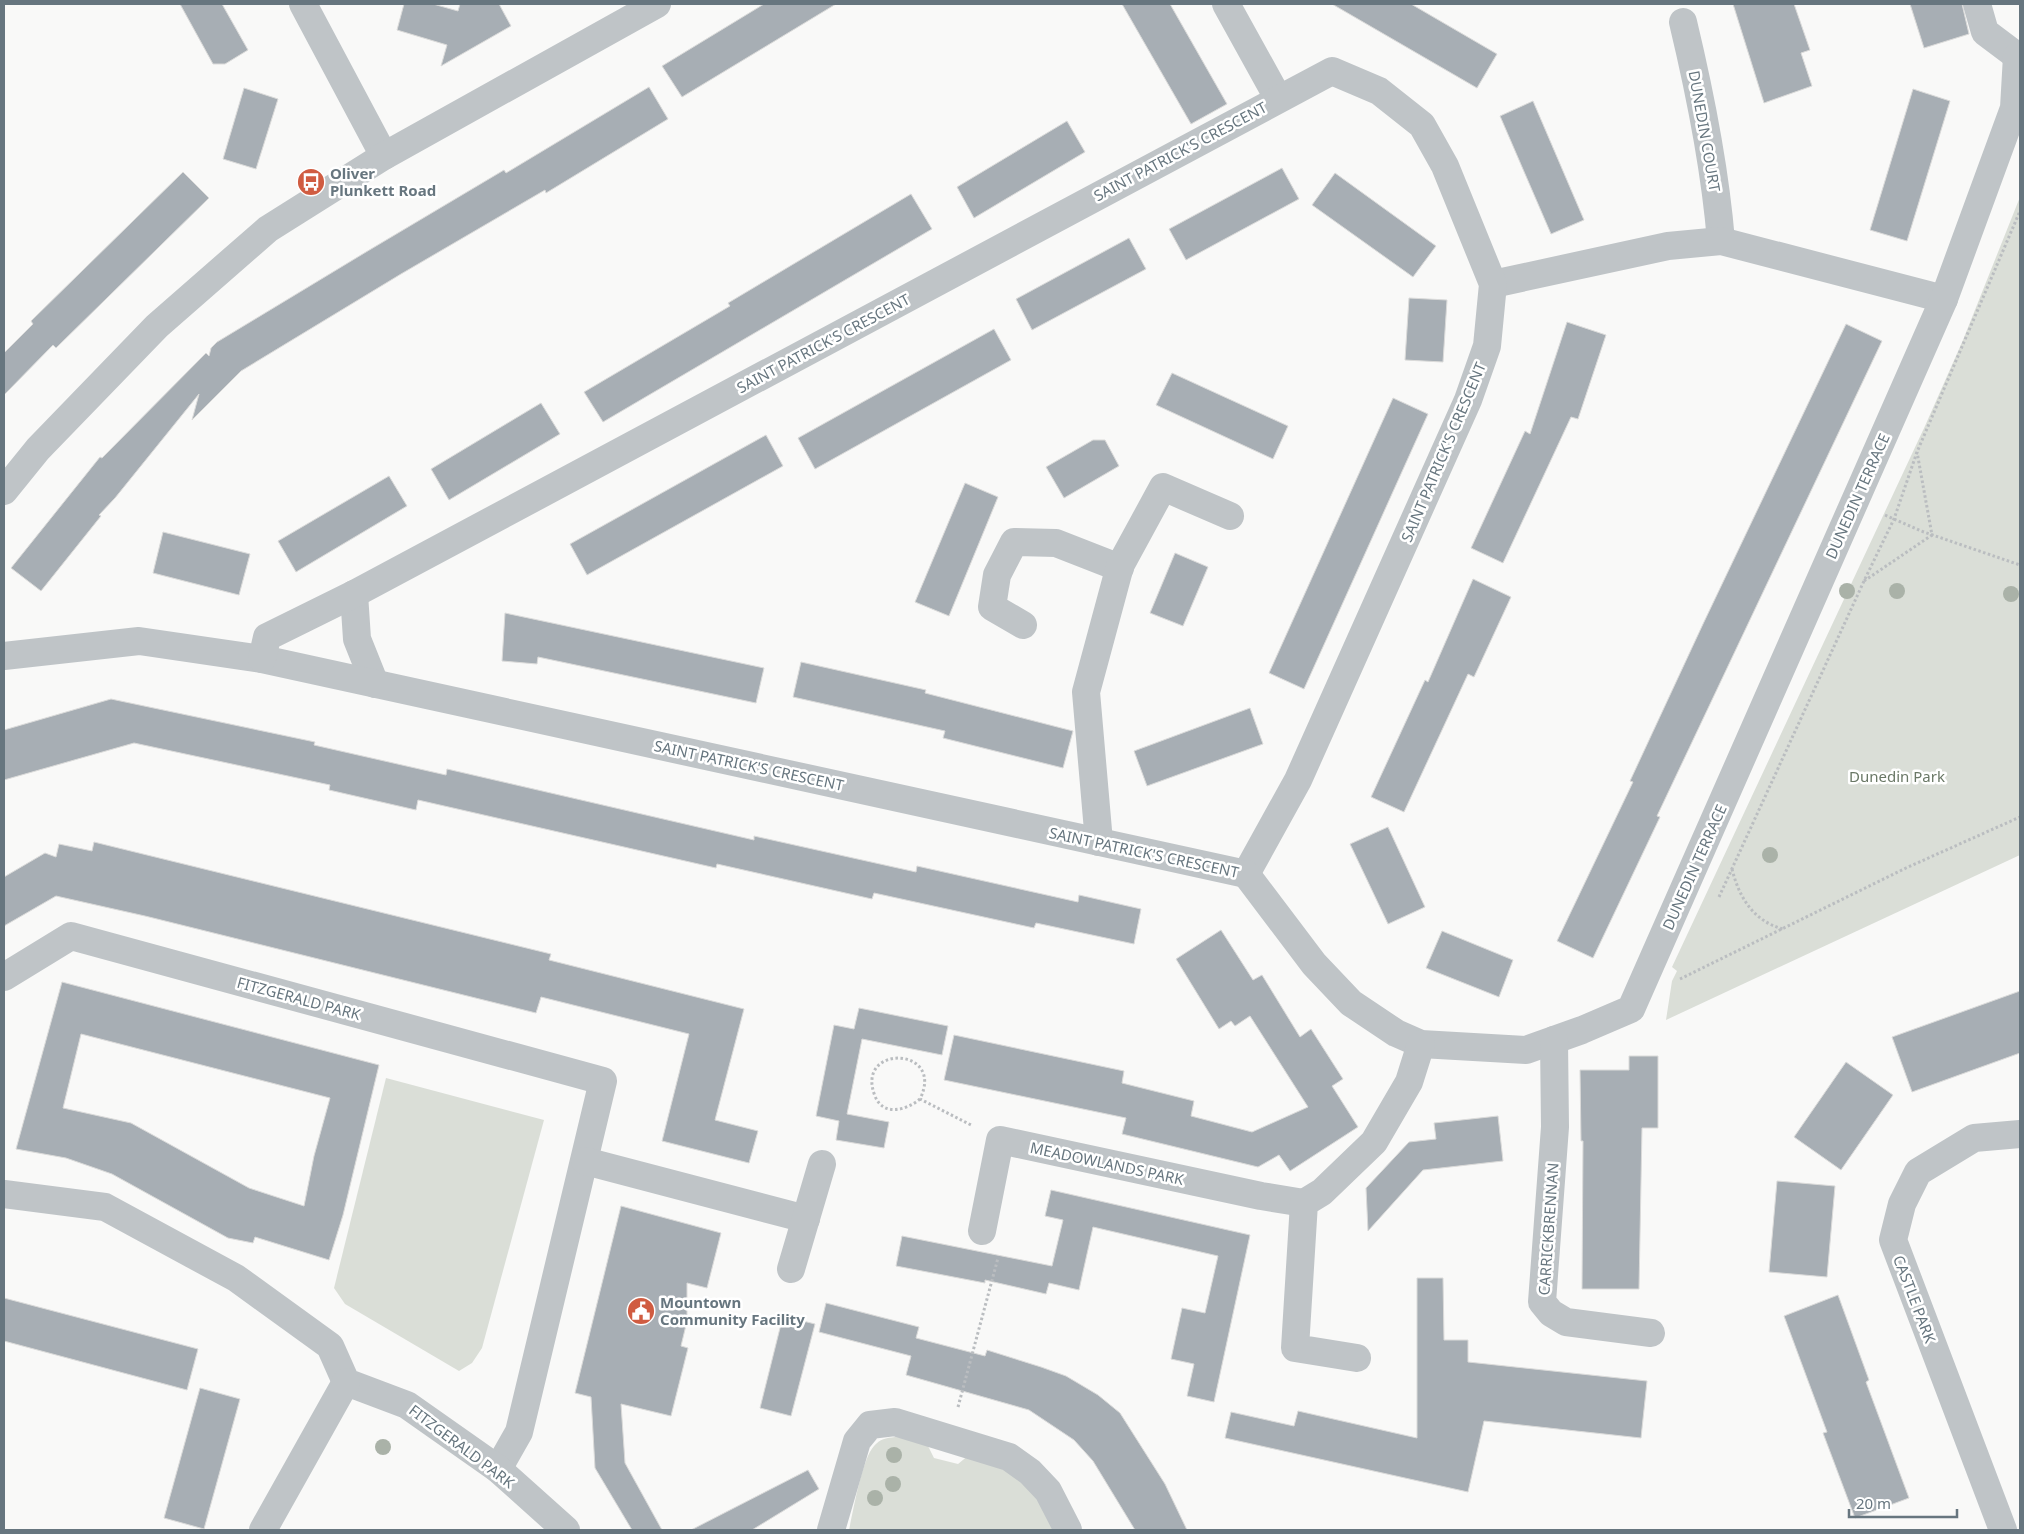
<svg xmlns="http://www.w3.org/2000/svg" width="2024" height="1534" viewBox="0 0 2024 1534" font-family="'Noto Sans',sans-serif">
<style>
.green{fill:#daded7}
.building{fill:#a7aeb4;stroke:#dbdbda;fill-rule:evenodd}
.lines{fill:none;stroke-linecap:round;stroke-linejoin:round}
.path{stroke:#babdc0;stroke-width:3;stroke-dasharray:2.5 2.5;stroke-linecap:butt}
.minor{stroke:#bfc4c7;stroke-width:28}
.tree{fill:#aab2a8}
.labels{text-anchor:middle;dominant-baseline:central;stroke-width:5;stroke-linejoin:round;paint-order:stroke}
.street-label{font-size:15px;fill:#67767f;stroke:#fff}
.poi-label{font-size:15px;font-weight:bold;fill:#67767f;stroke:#fff;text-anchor:start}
.park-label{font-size:15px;fill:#6a7866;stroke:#fff}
</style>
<rect width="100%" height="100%" fill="#f9f9f8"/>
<!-- green -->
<g class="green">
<polygon points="2020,197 2020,855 1666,1020 1672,981 1677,971 1672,967 1925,426 1963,340"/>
<polygon points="386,1078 544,1120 482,1348 472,1363 459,1371 345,1304 334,1288"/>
<path d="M895 1437 911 1438 927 1444 934 1458 958 1464 969 1455 991 1462 1028 1481 1059 1530H849C853 1512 862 1459 874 1446 880 1439 886 1438 895 1437Z"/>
</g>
<!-- building -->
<g class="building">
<polygon points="180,4 222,4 248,50 225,64 213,64"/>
<polygon points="404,4 433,4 458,11 460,4 499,4 511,26 441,66 447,45 397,30"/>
<polygon points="764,4 836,4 682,97 662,66"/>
<polygon points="1122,4 1170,4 1227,104 1191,124"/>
<polygon points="1332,4 1411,4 1497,54 1477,88"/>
<polygon points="1733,4 1794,4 1810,50 1801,53 1812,86 1764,103"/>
<polygon points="1910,4 1962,4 1969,34 1924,48"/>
<polygon points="649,87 668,119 546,193 545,190 401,274 241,371 192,420 199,394 115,498 99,515 101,516 41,591 11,568 100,457 102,458 206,353 209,356 211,348 217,342 366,252 504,170 506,173"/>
<polygon points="244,88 278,99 256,169 223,159"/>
<polygon points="1913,89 1950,101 1907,241 1870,230"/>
<polygon points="1533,101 1584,220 1551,234 1500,116"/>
<polygon points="1067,121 1085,152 974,218 957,187"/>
<polygon points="1282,168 1299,199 1186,260 1169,229"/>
<polygon points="183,172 209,198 56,348 53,345 4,395 4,353 33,324 31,321"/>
<polygon points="1335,173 1436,246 1413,277 1312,205"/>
<polygon points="911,194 932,229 603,422 584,392 730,306 728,303"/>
<polygon points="1129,238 1146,269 1032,330 1016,299"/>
<polygon points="1409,298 1447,300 1443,362 1405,360"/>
<polygon points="1567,322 1606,335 1578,419 1571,417 1503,563 1471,548 1525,431 1530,434"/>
<polygon points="1846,324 1882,341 1657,816 1660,817 1593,958 1557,941 1633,782 1630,781 1703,624"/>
<polygon points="994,329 1011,360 815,469 798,438"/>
<polygon points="1172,373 1288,426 1273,459 1156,405"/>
<polygon points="1393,398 1428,414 1304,689 1269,673"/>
<polygon points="541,403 560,434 449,500 431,469"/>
<polygon points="766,435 783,466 587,575 570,544"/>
<polygon points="1093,440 1105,440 1119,466 1064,498 1046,467"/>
<polygon points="389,476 407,506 296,572 278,541"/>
<polygon points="965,483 998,497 949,616 915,602"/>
<polygon points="163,532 250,554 239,595 153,573"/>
<polygon points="1175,553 1208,567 1183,626 1150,613"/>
<polygon points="1473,579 1511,597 1474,677 1468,674 1404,812 1371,797 1425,680 1428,682"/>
<polygon points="505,613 764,668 756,703 538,657 537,664 502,661"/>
<polygon points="801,662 926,690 925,693 1073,731 1063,768 943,738 945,731 793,697"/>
<polygon points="111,699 315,742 314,745 446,775 447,769 754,840 754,836 916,872 917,866 1078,902 1079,895 1141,909 1134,944 1036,923 1034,928 874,893 872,899 717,864 716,868 418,800 416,810 329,790 330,785 134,743 4,780 4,730"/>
<polygon points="1250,708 1263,744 1147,786 1134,751"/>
<polygon points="1388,827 1425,907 1388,924 1350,844"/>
<polygon points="94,842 551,954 549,960 744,1009 715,1120 758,1131 749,1163 662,1141 689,1034 541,997 536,1013 145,916 56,896 4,926 4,877 45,853 56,857 59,844 92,851"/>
<polygon points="1221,930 1253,980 1262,975 1300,1037 1311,1029 1343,1079 1332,1086 1358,1127 1290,1171 1279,1155 1258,1167 1122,1134 1126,1118 944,1080 954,1035 1124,1071 1122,1083 1194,1101 1191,1116 1252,1132 1308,1107 1250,1016 1235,1026 1231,1021 1219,1029 1176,959"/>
<polygon points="1442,931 1513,960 1499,997 1426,968"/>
<path d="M62 982 379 1065 343 1215 329 1260 255 1237 253 1243 228 1238 112 1174 66 1158 16 1149ZM81 1034 330 1098 314 1156 304 1206 249 1188 131 1123 63 1108Z"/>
<polygon points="2020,991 2020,1053 1912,1092 1892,1037"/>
<polygon points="859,1008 948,1026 942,1055 862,1039 847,1114 889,1122 884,1148 836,1140 839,1121 816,1116 834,1025 854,1029"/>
<polygon points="1629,1056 1658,1056 1658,1128 1642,1128 1639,1289 1582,1289 1583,1141 1581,1141 1580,1070 1629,1070"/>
<polygon points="1846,1062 1893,1095 1841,1170 1794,1137"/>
<polygon points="1498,1116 1503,1161 1423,1170 1368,1231 1366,1188 1409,1142 1436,1139 1434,1123"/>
<polygon points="1777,1181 1835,1186 1827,1277 1769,1272"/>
<polygon points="1051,1190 1250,1235 1214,1402 1187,1396 1194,1364 1171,1359 1182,1308 1205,1313 1218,1256 1093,1227 1079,1290 1049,1283 1046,1294 985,1280 985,1283 896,1266 902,1236 1052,1266 1063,1220 1045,1216"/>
<polygon points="621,1206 721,1233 707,1288 687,1283 687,1321 681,1346 688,1348 671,1416 621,1404 625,1463 662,1530 632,1530 595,1468 591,1397 575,1393"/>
<polygon points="1417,1278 1443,1278 1444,1340 1468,1340 1468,1362 1647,1381 1641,1438 1484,1421 1468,1492 1225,1438 1231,1412 1294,1426 1298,1411 1417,1438"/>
<polygon points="1838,1295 1869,1380 1866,1382 1909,1498 1855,1518 1823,1433 1827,1432 1784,1316"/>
<polygon points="4,1298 198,1349 187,1390 4,1341"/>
<polygon points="826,1303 919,1327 916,1338 985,1356 987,1350 1041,1367 1066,1376 1098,1395 1120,1413 1165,1484 1187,1530 1135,1530 1093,1461 1074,1440 1029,1410 906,1375 911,1356 819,1332"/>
<polygon points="783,1316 815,1324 791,1416 760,1408"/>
<polygon points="200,1388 240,1399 204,1529 164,1518"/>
<polygon points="808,1470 819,1489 752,1530 691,1530"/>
</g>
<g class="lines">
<!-- path -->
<g class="path">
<polyline points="1885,515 1921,531 2020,565"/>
<polyline points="1864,581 1932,535 1917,452"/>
<path d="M1732 869C1739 897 1753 921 1783 929"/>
<polyline points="1719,897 1864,581 1894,519 1917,452 2020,211"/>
<polyline points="1680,979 1906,868 2020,817"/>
<path d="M920 1099C907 1110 883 1117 875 1096 854 1044 946 1046 920 1099L971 1125"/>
<polyline points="958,1407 998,1258"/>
</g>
<!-- minor -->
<g class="minor">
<polyline points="303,4 384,156"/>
<polyline points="1226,4 1278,98"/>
<polyline points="1977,4 1985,32 2017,56"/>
<path d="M1683 22C1700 93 1715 167 1721 241"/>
<polyline points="1493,284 1668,246 1721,241 1944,299"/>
<polyline points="4,491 38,449 157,326 268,229 384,156 657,4"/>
<polyline points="354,594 357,639 375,684"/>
<polyline points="1023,625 992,607 997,575 1014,542 1056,543 1120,568"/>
<polyline points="4,656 139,641 262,659 1246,874"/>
<polyline points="262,659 267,637 354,594 1332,71 1379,91 1422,125 1445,166 1493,284 1487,346 1468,400 1298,780 1246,874"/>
<polyline points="1099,842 1086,692 1120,566 1163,487 1230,516"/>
<polyline points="1246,874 1314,964 1351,1003 1396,1033 1421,1044 1526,1050 1582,1030 1631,1009 1944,299 2014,108 2017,56 2020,55"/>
<polyline points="4,977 71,936 603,1081 519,1432 498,1469"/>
<polyline points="1554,1040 1555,1127 1542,1302 1551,1313 1566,1322 1651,1333"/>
<polyline points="585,1161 806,1219"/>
<polyline points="4,1194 105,1207 236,1278 330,1346 346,1382 407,1405 498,1469 566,1530"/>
<polyline points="982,1231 1000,1140 1261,1196 1304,1203"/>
<polyline points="791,1269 822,1164"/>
<polyline points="1357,1358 1295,1348 1304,1203 1322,1192 1374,1142 1409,1082 1421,1044"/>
<polyline points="263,1530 346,1382"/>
<polyline points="831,1530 857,1441 870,1425 895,1422 1009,1457 1030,1472 1048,1491 1068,1530"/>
<polyline points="2003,1530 1893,1240 1902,1204 1918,1172 1974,1138 2020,1134"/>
</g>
</g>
<!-- trees -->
<g class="tree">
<circle cx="1847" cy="591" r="8"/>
<circle cx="1897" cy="591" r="8"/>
<circle cx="2011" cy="594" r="8"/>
<circle cx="1770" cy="855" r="8"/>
<circle cx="383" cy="1447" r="8"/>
<circle cx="894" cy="1455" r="8"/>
<circle cx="893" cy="1484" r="8"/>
<circle cx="875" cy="1498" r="8"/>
</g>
<!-- icons -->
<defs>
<symbol id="bus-disc" viewBox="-11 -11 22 22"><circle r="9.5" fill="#d05c41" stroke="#fff"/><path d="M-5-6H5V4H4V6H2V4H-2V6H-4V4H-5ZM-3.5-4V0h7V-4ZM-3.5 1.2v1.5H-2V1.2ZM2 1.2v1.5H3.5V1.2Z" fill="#fff"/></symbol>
<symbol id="civic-disc" viewBox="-11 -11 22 22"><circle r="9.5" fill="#d05c41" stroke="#fff"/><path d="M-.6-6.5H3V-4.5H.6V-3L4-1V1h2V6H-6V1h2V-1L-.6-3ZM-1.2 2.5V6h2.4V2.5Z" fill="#fff"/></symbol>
</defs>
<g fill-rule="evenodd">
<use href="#bus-disc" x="295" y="166" width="32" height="32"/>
<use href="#civic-disc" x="625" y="1295" width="32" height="32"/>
</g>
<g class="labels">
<!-- street labels -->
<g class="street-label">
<text transform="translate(1705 131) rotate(80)">DUNEDIN COURT</text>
<text transform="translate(1180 151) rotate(-28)">SAINT PATRICK'S CRESCENT</text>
<text transform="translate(823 343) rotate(-28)">SAINT PATRICK'S CRESCENT</text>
<text transform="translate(1443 452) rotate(-67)">SAINT PATRICK'S CRESCENT</text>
<text transform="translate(1857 496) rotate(-66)">DUNEDIN TERRACE</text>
<text transform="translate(749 765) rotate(12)">SAINT PATRICK'S CRESCENT</text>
<text transform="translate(1144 852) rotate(12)">SAINT PATRICK'S CRESCENT</text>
<text transform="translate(1694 867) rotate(-66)">DUNEDIN TERRACE</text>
<text transform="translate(299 998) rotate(15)">FITZGERALD PARK</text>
<text transform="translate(1107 1163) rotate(12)">MEADOWLANDS PARK</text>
<text transform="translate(1548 1229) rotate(-86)">CARRICKBRENNAN</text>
<text transform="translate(1915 1299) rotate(69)">CASTLE PARK</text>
<text transform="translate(462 1446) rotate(37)">FITZGERALD PARK</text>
</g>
<!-- poi labels -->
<g class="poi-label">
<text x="330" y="173">Oliver<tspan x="330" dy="17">Plunkett Road</tspan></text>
<text x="660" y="1302">Mountown<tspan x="660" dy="17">Community Facility</tspan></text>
</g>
<!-- park labels -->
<g class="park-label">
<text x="1897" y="776">Dunedin Park</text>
</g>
</g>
<!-- border -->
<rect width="2024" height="1534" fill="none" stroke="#67767f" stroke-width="10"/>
<!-- scale -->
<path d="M1849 1509v8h108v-8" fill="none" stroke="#67767f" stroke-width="2.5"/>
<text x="1856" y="1509" font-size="15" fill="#67767f" stroke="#ffffff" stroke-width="4" paint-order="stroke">20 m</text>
</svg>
